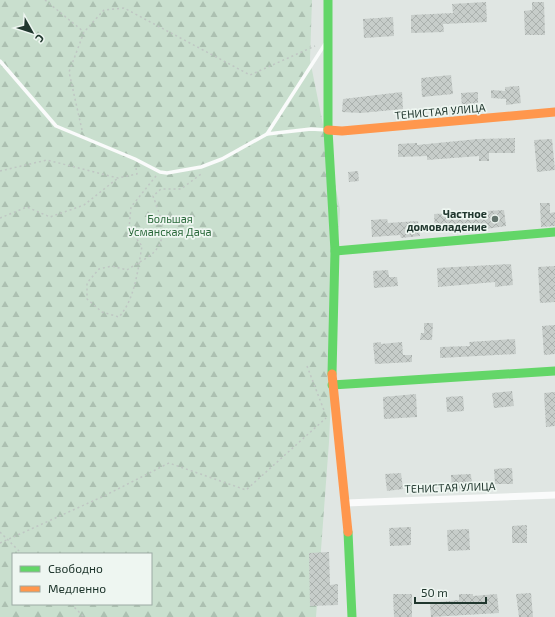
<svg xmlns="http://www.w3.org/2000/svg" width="555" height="617" viewBox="0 0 555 617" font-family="'Exo 2',sans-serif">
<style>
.forest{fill:url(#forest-firs);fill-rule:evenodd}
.building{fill:url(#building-cross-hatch)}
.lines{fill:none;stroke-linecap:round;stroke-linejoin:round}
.path{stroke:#bfc6c3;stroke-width:1.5;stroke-dasharray:2 3;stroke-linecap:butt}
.lane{stroke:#fafbfb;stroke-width:3.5}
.street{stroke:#fafbfb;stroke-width:7}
.fast{stroke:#63d668;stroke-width:9}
.slow{stroke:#ff974d;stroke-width:9}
.poi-dot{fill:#63746d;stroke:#eef6f1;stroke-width:1.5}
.labels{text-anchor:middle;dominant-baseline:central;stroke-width:3.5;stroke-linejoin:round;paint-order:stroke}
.street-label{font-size:11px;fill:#20372e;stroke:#eef6f1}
.poi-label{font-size:11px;font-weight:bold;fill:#20372e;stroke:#eef6f1;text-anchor:end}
.park-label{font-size:11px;fill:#2d6b3d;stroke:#eef6f1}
</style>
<defs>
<pattern id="forest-firs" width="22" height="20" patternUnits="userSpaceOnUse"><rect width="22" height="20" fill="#c9dfce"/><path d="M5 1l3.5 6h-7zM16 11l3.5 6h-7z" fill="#acc0b1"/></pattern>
<pattern id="building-cross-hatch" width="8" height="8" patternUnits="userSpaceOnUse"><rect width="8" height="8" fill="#c7cdca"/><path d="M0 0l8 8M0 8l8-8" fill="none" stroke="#abb1ae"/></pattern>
</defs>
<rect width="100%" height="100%" fill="#e0e6e3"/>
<!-- forest -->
<path class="forest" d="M0 0H312L310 60 340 209 329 442 316 617H0ZM13 554H151V604H13Z"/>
<!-- building -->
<g class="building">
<polygon points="486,2 487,22 443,24 444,32 411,33 411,15 453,13 452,4"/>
<polygon points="532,2 544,2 545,35 525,35 524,11 532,10"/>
<polygon points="393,17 394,36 364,38 363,19"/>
<polygon points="451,75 453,94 422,97 421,78"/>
<polygon points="519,86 521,103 506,105 506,99 491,98 491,90 505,91 505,87"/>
<polygon points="402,92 403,109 361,113 342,112 343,99"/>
<polygon points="478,92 478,107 462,108 461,93"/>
<polygon points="515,138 515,153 489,153 489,161 479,161 479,156 427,160 427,156 398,157 398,144 417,143 417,145 478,139"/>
<polygon points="552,139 555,170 537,172 534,140"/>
<polygon points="358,171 359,181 349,182 348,172"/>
<polygon points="540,203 550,203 550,213 555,212 555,226 541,227"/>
<polygon points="504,210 506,226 479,230 435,232 434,214"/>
<polygon points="387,219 388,223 418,221 420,236 401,238 400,235 372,237 371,220"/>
<polygon points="511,264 513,285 495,287 495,282 438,287 437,268"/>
<polygon points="555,266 555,302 540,303 538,267"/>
<polygon points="388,270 389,277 397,277 398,286 374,288 373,271"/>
<polygon points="424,323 433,323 432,340 420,340 421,333 424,333"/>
<polygon points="555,325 555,354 544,355 542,326"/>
<polygon points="515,339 516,354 440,358 440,347 470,346 469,342"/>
<polygon points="381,342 381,344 402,342 403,355 412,355 412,362 375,364 373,343"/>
<polygon points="512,391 514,406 494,408 492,393"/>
<polygon points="555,392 555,426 546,427 544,393"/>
<polygon points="416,394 417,417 384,419 383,397"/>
<polygon points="463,396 464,411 447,412 446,397"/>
<polygon points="512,468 513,484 495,484 494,469"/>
<polygon points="401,473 403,489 387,491 385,474"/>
<polygon points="471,474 472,488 452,489 451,475"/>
<polygon points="527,525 527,543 512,543 512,526"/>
<polygon points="411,527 411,545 390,546 389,528"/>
<polygon points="469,529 470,550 448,551 447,530"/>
<polygon points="329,552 330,585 338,584 338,605 310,606 309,553"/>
<polygon points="531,593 533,617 519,617 516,594"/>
<polygon points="393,594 412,594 412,617 394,617"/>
<polygon points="459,594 473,594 473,596 497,594 499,613 431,617 430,603 459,600"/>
</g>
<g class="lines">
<!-- path -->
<g class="path">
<polyline points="45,0 84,32"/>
<polyline points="82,130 69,72 84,32 104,10 124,8 250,75 315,46"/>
<polyline points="0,171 47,160 118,178 137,174 136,168"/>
<path d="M156 176 131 207 129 229 142 246C138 269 135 299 119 317L102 312 87 299V283L99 269 112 266 127 270C135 264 147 259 154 252 170 236 159 213 153 196L161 189H181L201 174"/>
<polyline points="0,218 27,207 50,217 84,205 118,178"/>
<polyline points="307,366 325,413"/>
<polyline points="0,532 22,554"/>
<polyline points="0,543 104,496 169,463 246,490 326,418"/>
<polyline points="71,604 84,617"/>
</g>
<!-- lane -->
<g class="lane">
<polyline points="325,44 267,134 311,129 327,130"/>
<polyline points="0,61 56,126 135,159 160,172 167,173 201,167 222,159 267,134"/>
</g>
<!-- street -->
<polyline class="street" points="346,503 555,495"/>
<!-- fast -->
<g class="fast">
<polyline points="328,0 328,130 335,251 332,374"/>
<polyline points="335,251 555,232"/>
<polyline points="332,385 555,371"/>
<polyline points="348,532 352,617"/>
</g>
<!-- slow -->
<g class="slow">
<polyline points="328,130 342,131 555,112"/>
<polyline points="332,374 348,532"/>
</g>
</g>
<!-- markers -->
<circle class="poi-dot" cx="495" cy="219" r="4"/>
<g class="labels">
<!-- street labels -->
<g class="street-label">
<text transform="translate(440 111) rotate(-5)">ТЕНИСТАЯ УЛИЦА</text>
<text transform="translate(450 487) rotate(-2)">ТЕНИСТАЯ УЛИЦА</text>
</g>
<!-- poi labels -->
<g class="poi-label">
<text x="487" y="213">Частное<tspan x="487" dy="13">домовладение</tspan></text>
</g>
<!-- park labels -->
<g class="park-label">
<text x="170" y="218">Большая<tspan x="170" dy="13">Усманская Дача</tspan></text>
</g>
</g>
<!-- legend -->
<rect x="12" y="553" width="140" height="52" fill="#eef6f1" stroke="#9caaa3"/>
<rect x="20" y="566" width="20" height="6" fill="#63d668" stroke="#9caaa3"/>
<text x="48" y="573" font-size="12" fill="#20372e">Свободно</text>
<rect x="20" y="586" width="20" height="6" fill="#ff974d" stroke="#9caaa3"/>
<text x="48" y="593" font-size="12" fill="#20372e">Медленно</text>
<!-- north arrow -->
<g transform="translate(32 32) rotate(129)" stroke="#eef6f1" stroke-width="3" paint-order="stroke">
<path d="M0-3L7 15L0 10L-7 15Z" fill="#20372e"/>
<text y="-6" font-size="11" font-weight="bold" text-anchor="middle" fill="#20372e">С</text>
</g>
<!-- scale -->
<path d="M415 597v6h71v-6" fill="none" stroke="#20372e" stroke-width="2"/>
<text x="421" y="597" font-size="12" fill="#20372e" stroke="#eef6f1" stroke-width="3" paint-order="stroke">50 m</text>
</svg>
